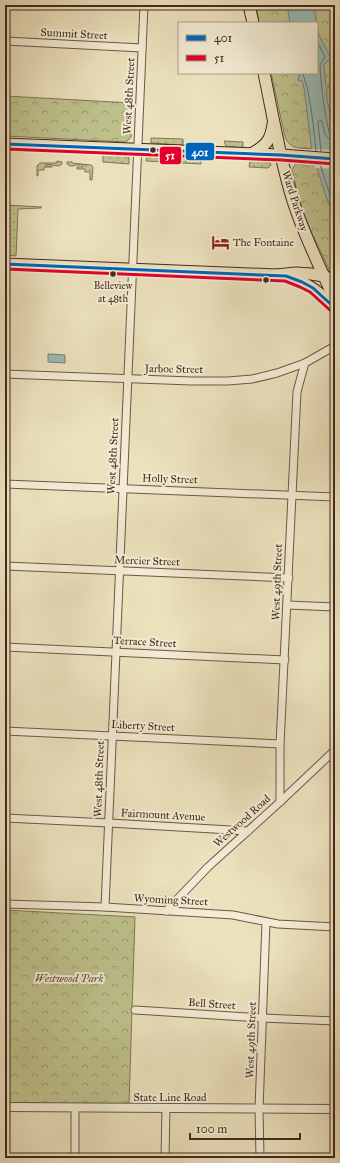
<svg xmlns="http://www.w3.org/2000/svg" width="340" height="1163" viewBox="0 0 340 1163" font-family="'IM FELL Great Primer',serif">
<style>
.grass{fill:url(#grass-dots);stroke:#817554}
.park{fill:url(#park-crowns);stroke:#817554}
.water{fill:#99bcb7;stroke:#778179}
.pier{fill:#ebe1bd}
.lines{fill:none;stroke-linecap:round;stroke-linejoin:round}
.shore{stroke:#6e726a;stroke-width:1}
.minor-casing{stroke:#6e5745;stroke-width:9}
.tertiary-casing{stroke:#6e5745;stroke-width:10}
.primary-casing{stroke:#44291d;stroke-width:13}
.trunk-casing{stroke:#44291d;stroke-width:13}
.minor{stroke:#f2ecd4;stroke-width:7}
.tertiary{stroke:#f2ecd4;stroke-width:8}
.primary{stroke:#ebe1bd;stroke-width:11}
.trunk{stroke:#ebe1bd;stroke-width:11}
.bus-1-casing{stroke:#f2ecd4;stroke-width:6}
.bus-2-casing{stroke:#f2ecd4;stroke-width:6}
.bus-1{stroke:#0065bd;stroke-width:3}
.bus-2{stroke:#e4002b;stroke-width:3}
.bus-dot{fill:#44291d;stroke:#f2ecd4;stroke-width:1.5}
.labels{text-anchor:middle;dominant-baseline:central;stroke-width:4;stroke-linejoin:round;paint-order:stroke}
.bus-label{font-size:10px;fill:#44291d;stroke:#f2ecd4}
.street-label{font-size:11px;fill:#44291d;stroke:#f2ecd4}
.poi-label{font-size:11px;fill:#44291d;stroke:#f2ecd4;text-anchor:start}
.park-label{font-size:11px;font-style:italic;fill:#624f39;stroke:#f2ecd4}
.line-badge{stroke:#f2ecd4;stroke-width:1.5}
.badge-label{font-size:11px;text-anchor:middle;font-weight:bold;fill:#fff}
</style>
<defs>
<pattern id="grass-dots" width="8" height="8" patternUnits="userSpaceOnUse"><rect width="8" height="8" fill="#bec18c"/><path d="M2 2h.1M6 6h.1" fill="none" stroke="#9c9d72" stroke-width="1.8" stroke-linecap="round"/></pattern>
<pattern id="park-crowns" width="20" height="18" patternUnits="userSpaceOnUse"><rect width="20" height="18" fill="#bec18c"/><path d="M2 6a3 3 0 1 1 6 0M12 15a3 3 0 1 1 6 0" fill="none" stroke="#9c9d72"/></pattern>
</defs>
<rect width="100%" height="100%" fill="#ebe1bd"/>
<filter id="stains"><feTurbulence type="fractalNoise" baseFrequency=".005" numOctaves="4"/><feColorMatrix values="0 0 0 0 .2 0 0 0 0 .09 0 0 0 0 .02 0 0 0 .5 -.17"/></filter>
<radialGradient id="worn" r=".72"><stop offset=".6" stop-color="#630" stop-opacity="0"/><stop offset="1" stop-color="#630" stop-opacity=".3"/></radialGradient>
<!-- grass -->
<g class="grass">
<polygon points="151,138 183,139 183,145 151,143"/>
<polygon points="224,141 243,142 243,148 226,146"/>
<polygon points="103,155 127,156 129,158 129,164 103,162"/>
<polygon points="147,157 198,159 201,161 201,164 146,161"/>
<polygon points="57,161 62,162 62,164 59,166 46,164 46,166 52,166 52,167 44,167 44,170 38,170 38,176 37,176 37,166 40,163 57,163"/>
<polygon points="250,161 270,162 271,165 268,168 249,167"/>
<polygon points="67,162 72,162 72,163 91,165 93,167 92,180 90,180 90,172 85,172 85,169 77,169 77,167 83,167 83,165 75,165 74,166 70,166 67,164"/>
<polygon points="5,205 42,207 41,208 18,209 16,256 5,255"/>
</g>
<!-- park -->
<g class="park">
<path d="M256 5H335V150L299 148C291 147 288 143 285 137L271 73H317V23H259Z"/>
<polygon points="5,96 132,103 131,137 126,142 5,136"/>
<path d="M296 164 335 166V285C326 259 311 235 302 209 298 196 295 183 292 170L294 166Z"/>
<polygon points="5,910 135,917 129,1104 5,1103"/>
</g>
<!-- water -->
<g class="water">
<polygon points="287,5 313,5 317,23 290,23"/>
<polygon points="317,25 319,35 331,58 324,64 324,66 326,85 331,85 331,86 327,88 326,94 335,137 335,216 326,197 312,152 304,88 302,81 298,80 300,73 317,73"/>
<polygon points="48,354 65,355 65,363 48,362"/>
</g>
<!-- pier -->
<polygon class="pier" points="310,149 335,150 335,169 315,168"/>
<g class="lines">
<!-- shore -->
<g class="shore">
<path d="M317 41 325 57 320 65C321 88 324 109 329 132L331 135 335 136"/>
<path d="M303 73C303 77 307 85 308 91 312 111 314 131 316 151"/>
<path d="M321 151 318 122 319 120H320L322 121C324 130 324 140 335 141"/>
<polyline points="320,164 330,195 335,206"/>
</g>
<defs>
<g id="minor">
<polyline points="5,41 142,48"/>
<polyline points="5,374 191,381 228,381 252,379 277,373 305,363 335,346"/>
<polyline points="5,484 335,497"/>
<polyline points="5,566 289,578"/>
<polyline points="287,605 335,607"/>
<polyline points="5,647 285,660"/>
<polyline points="5,731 280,744"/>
<polyline points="280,802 280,744 297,392 301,377 305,363"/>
<polyline points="5,818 109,823 248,831"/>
<polyline points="5,904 105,907 233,915 278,924 335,927"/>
<polyline points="105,907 144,5"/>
<polyline points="166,911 208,867 280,802 335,750"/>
<polyline points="135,1010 262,1018 335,1021"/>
<polyline points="75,1108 75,1158"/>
<polyline points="165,1158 166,1108"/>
<polyline points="260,1158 259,1109 266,922"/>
</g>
<polyline id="tertiary" points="5,1107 335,1109"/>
<g id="primary">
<polyline points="5,144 281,155 335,159"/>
<polyline points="5,264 276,275 296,273 311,274 324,276 335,282"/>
</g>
<g id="trunk">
<polyline points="249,5 253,23"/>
<path d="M264 73C273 116 280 160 293 201 304 235 320 268 335 300"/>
<path d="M251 154C266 146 271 140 273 124"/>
<path d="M276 275C303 279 317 289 335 308"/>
</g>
</defs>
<!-- minor casing -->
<use href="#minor" class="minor-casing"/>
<!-- tertiary casing -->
<use href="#tertiary" class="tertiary-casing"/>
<!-- primary casing -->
<use href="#primary" class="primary-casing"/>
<!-- trunk casing -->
<use href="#trunk" class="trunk-casing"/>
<!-- minor -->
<use href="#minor" class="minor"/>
<!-- tertiary -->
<use href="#tertiary" class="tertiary"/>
<!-- primary -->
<use href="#primary" class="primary"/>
<!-- trunk -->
<use href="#trunk" class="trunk"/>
<defs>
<g id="bus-1">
<polyline points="5,144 281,155 335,159"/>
<polyline points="5,264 286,276 302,282 313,288 335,308"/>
</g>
<g id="bus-2">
<polyline points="5,149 281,160 335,164"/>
<polyline points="5,269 285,281 300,287 310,292 332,312"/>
</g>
</defs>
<!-- bus-1 casing -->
<use href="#bus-1" class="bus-1-casing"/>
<!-- bus-2 casing -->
<use href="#bus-2" class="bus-2-casing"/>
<!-- bus-1 -->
<use href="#bus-1" class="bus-1"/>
<!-- bus-2 -->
<use href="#bus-2" class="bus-2"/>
</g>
<!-- icons -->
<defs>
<symbol id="hotel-bare" viewBox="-9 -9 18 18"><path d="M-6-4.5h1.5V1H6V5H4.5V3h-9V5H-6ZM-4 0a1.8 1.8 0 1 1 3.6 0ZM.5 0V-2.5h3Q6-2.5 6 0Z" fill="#8f2418" stroke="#f2ecd4" stroke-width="2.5" paint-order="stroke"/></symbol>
</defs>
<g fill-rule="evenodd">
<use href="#hotel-bare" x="208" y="230" width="25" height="25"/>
</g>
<!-- markers -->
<g class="bus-dot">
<circle cx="153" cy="150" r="3.5"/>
<circle cx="113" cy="274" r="3.5"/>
<circle cx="266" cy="280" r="3.5"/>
</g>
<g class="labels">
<!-- bus labels -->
<g class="bus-label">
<text x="113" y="286">Belleview<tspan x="113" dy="13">at 48th</tspan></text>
</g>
<!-- street labels -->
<g class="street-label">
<text transform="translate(74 34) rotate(3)">Summit Street</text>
<text transform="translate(129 96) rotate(-87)">West 48th Street</text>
<text transform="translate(295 201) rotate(72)">Ward Parkway</text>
<text transform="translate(174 369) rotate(1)">Jarboe Street</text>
<text transform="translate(113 456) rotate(-87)">West 48th Street</text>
<text transform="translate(170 479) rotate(2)">Holly Street</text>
<text transform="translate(147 561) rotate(2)">Mercier Street</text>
<text transform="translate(277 582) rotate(-88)">West 49th Street</text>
<text transform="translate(145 642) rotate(3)">Terrace Street</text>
<text transform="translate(143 726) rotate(3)">Liberty Street</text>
<text transform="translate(99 779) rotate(-88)">West 48th Street</text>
<text transform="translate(163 815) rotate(3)">Fairmount Avenue</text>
<text transform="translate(242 821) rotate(-42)">Westwood Road</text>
<text transform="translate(171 900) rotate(3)">Wyoming Street</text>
<text transform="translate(212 1004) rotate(4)">Bell Street</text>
<text transform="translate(251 1040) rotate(-88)">West 49th Street</text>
<text x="170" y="1097">State Line Road</text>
</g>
<!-- poi labels -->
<g class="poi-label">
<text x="233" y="242">The Fontaine</text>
</g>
<!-- park labels -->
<g class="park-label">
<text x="69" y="978">Westwood Park</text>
</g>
</g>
<g class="line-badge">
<rect x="185" y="142" width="30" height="19" rx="4" fill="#0065bd"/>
<rect x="159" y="146" width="23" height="19" rx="4" fill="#e4002b"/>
</g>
<g class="badge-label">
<text x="200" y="156">401</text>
<text x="170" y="159">51</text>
</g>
<!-- margin -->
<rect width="340" height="1163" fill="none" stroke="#ebe1bd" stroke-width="20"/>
<rect x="6" y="6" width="328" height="1151" fill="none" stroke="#44291d" stroke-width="2"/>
<rect x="10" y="10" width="320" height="1143" fill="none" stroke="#44291d"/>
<!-- legend -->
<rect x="178" y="22" width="140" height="52" fill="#f2ecd4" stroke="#ac9e8b"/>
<rect x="186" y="35" width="20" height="6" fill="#0065bd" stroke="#ac9e8b"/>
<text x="214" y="42" font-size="12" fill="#44291d">401</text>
<rect x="186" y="55" width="20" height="6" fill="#e4002b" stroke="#ac9e8b"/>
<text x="214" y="62" font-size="12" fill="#44291d">51</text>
<!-- scale -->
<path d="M190 1133v6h110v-6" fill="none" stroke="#44291d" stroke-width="2"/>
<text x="196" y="1133" font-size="12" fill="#44291d" stroke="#f2ecd4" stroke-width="3" paint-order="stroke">100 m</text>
<rect width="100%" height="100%" filter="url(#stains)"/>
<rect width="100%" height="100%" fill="url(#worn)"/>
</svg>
